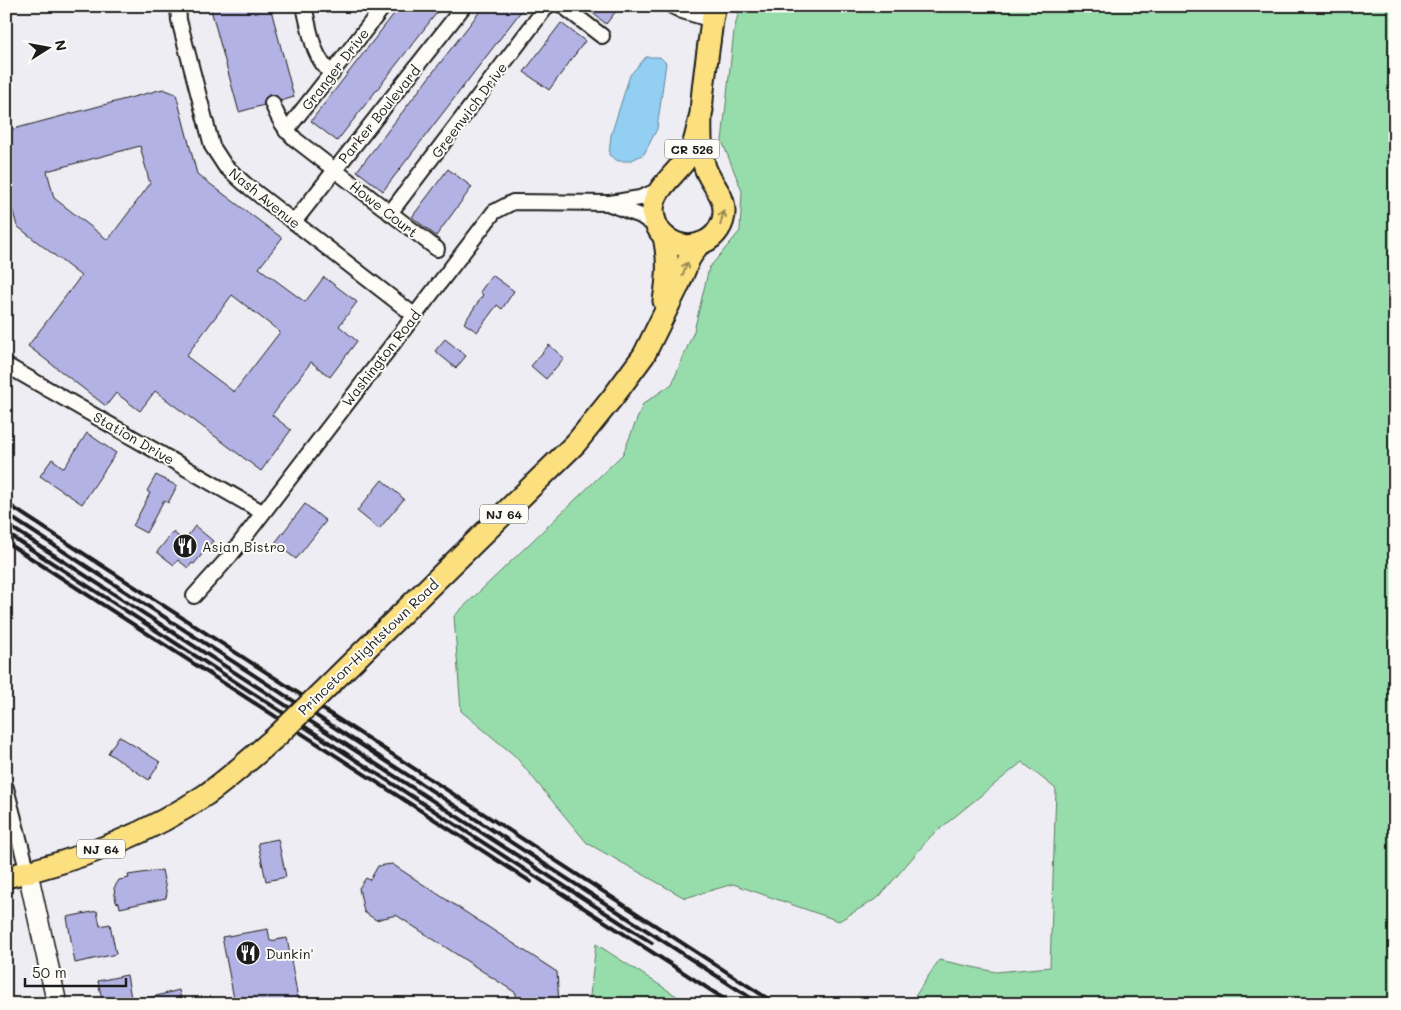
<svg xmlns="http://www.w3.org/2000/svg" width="1401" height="1010" viewBox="0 0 1401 1010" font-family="Mali,sans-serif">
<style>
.green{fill:#97ddab;stroke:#5a7c64}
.water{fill:#93cff3;stroke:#63879d}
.building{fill:#b3b2e4;stroke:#1c1c1c;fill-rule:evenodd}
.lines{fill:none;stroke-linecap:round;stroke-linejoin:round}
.street-casing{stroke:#1c1c1c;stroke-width:18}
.secondary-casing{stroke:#1c1c1c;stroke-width:22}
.primary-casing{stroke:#1c1c1c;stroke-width:25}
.street{stroke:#fdfcf7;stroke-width:14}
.secondary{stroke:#fdfcf7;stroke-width:19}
.primary{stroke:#fce080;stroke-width:21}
.rail{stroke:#1c1c1c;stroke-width:4}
.primary-bridge-casing{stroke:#1c1c1c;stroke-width:25;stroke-linecap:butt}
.primary-bridge{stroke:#fce080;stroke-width:21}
.oneway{stroke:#978853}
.labels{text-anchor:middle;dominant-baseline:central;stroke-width:4;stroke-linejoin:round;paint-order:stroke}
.shield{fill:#fdfcf7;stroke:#605f5e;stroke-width:1}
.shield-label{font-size:12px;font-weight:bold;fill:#1c1c1c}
.street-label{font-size:14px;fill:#1c1c1c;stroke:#fdfcf7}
.poi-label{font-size:14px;fill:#1c1c1c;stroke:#fdfcf7;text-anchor:start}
</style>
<rect width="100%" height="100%" fill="#eeedf3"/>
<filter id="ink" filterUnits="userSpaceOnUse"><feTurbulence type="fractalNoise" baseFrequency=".02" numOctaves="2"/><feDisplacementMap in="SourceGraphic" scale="10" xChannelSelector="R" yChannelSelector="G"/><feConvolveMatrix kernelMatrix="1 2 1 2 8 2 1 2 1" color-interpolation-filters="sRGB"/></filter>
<g filter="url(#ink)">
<!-- green -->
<g class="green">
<polygon points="740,6 1395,6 1395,1004 910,1004 939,960 996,972 1050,967 1056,789 1022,762 931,836 879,897 839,921 733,884 685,898 587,843 515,756 461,711 454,616 623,454 643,404 672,384 694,331 709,268 740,231 742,191 722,141 734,31"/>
<polygon points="596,944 689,1004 589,1004"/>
</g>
<!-- water -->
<polygon class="water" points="646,57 660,57 666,63 657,129 644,154 630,161 618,161 609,155 611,135 630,75"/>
<!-- building -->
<g class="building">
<polygon points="210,6 270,6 294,97 281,101 277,96 269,95 265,98 264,105 239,112"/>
<polygon points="400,6 442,6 337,141 311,121"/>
<polygon points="484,6 525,6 383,191 357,171"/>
<polygon points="584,6 620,6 606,24"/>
<polygon points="561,23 585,41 549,90 524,72"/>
<path d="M163 89 176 94 197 174 282 238 259 268 305 302 324 277 357 302 339 326 357 341 330 377 311 362 272 415 291 430 261 471 155 391 140 411 116 393 106 406 28 346 81 276 17 226 6 187V131ZM140 146 150 184 108 240 54 198 47 171ZM232 295 280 332 234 392 186 356Z"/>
<polygon points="448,169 472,187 436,236 412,217"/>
<polygon points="492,275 514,291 502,309 497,305 477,332 464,323 483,295 480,292"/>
<polygon points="445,339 466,356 456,368 435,351"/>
<polygon points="549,345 564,358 546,379 531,366"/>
<polygon points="87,433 116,453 82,504 40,476 52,459 64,468"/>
<polygon points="156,475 177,486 168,503 164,500 146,533 133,526 150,493 147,491"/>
<polygon points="382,480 404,499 379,529 357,511"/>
<polygon points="305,504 326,521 296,559 275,543"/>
<polygon points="195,526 213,541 194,564 192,563 188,568 178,560 174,565 157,552 173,532 184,541"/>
<polygon points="119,736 160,762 149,780 108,753"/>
<polygon points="278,839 286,877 266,881 258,843"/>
<polygon points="392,864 557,972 559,1004 516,1004 516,993 396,915 376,920 364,912 359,888 366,878 370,880 378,866"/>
<polygon points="162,870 167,895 166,896 166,898 120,908 119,903 116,902 114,888 119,880 129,878 128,875"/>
<polygon points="97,911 100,926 110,924 116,954 75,963 67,917"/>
<polygon points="268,929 270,941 287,938 299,1004 235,1004 222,937"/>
<polygon points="127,975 132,1004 103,1004 98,981"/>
<polygon points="179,990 182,1004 141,1004 141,1000"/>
</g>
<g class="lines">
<defs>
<g id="street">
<polyline points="178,6 179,20 212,146 225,166 245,184 414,315"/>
<path d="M304 6C310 30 312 57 332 74"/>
<polyline points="563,6 602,36"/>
<polyline points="672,6 682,11 712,20"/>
<path d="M272 103C278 118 284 129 296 140L437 249"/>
<polyline points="286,131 384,6"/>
<polyline points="610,204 641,216 657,227"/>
<polyline points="390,213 547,6"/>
<polyline points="294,222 464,6"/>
<polyline points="6,365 262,512"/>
<polyline points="194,596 230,556 494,212 513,202 610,203 640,198 659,190"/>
<polyline points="6,788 28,873"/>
</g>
<polyline id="secondary" points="28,873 57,1004"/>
<g id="primary">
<path d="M702 110C698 123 697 138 691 150 681 175 644 190 655 221 657 228 662 235 668 239 680 247 692 248 704 242 716 237 724 224 724 212 725 193 708 182 704 164 695 119 707 65 712 20L715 6"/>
<path d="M664 301C668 277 669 260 664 236"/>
<polyline points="329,685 576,443 613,397 644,355 678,286 689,259 698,245"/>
<path d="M6 877C77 861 147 835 207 794 232 776 255 755 278 735"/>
</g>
</defs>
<!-- street casing -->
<use href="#street" class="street-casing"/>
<!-- secondary casing -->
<use href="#secondary" class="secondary-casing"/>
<!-- primary casing -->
<use href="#primary" class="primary-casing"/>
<!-- street -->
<use href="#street" class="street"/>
<!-- secondary -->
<use href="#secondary" class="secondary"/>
<!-- primary -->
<use href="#primary" class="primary"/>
<!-- rail -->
<g class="rail">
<polyline points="6,503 776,1004"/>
<polyline points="6,514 760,1004"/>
<polyline points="6,524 652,943"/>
<polyline points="6,533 732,1004"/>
<polyline points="6,542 531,882"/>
</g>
<defs>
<polyline id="primary-bridge" points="278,735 329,685"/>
</defs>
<!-- primary-bridge casing -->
<use href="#primary-bridge" class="primary-bridge-casing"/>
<!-- primary-bridge -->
<use href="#primary-bridge" class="primary-bridge"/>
</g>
<!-- one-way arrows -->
<defs><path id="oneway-shaft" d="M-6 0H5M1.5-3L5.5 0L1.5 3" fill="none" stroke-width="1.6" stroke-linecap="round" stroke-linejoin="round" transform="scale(1.25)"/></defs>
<g class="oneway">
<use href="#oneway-shaft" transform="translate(722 218) rotate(-77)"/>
<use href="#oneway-shaft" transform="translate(685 269) rotate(-69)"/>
</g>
</g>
<!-- icons -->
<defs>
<symbol id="restaurant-disc" viewBox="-11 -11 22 22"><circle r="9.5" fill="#1c1c1c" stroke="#fdfcf7"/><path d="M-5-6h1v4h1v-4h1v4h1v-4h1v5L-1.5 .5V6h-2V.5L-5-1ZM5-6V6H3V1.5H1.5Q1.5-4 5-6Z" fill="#fff"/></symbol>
</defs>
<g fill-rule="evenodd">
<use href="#restaurant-disc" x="171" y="532" width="28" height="28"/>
<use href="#restaurant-disc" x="234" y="939" width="28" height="28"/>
</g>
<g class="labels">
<!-- shield labels -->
<g class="shield">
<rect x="664.5" y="139.5" width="55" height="19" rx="4"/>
<rect x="480" y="504.5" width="48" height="19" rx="4"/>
<rect x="77" y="839.5" width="48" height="19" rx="4"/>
</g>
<g class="shield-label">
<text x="692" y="149">CR 526</text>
<text x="504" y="514">NJ 64</text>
<text x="101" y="849">NJ 64</text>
</g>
<!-- street labels -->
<g class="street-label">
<text transform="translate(335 69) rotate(-52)">Granger Drive</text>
<text transform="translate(469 110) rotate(-53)">Greenwich Drive</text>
<text transform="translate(379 114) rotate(-51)">Parker Boulevard</text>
<text transform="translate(265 198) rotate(39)">Nash Avenue</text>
<text transform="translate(384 209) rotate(38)">Howe Court</text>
<text transform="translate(381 358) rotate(-52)">Washington Road</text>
<text transform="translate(134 438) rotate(30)">Station Drive</text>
<text transform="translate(368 647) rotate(-44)">Princeton-Hightstown Road</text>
</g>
<!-- poi labels -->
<g class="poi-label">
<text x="202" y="546">Asian Bistro</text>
<text x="266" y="953">Dunkin'</text>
</g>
</g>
<!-- margin -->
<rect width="1401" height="1010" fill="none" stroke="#fdfcf7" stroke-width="25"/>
<rect x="12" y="12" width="1376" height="985" fill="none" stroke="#1c1c1c" stroke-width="2" filter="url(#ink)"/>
<!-- north arrow -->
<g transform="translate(48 48) rotate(79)" stroke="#fdfcf7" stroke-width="4" paint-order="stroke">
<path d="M0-4L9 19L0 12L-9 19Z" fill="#1c1c1c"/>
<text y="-8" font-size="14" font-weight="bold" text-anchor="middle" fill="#1c1c1c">N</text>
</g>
<!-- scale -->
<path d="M25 978v8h101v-8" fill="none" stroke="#1c1c1c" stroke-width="2.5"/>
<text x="32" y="978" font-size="15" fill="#1c1c1c" stroke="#fdfcf7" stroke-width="4" paint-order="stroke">50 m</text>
</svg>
